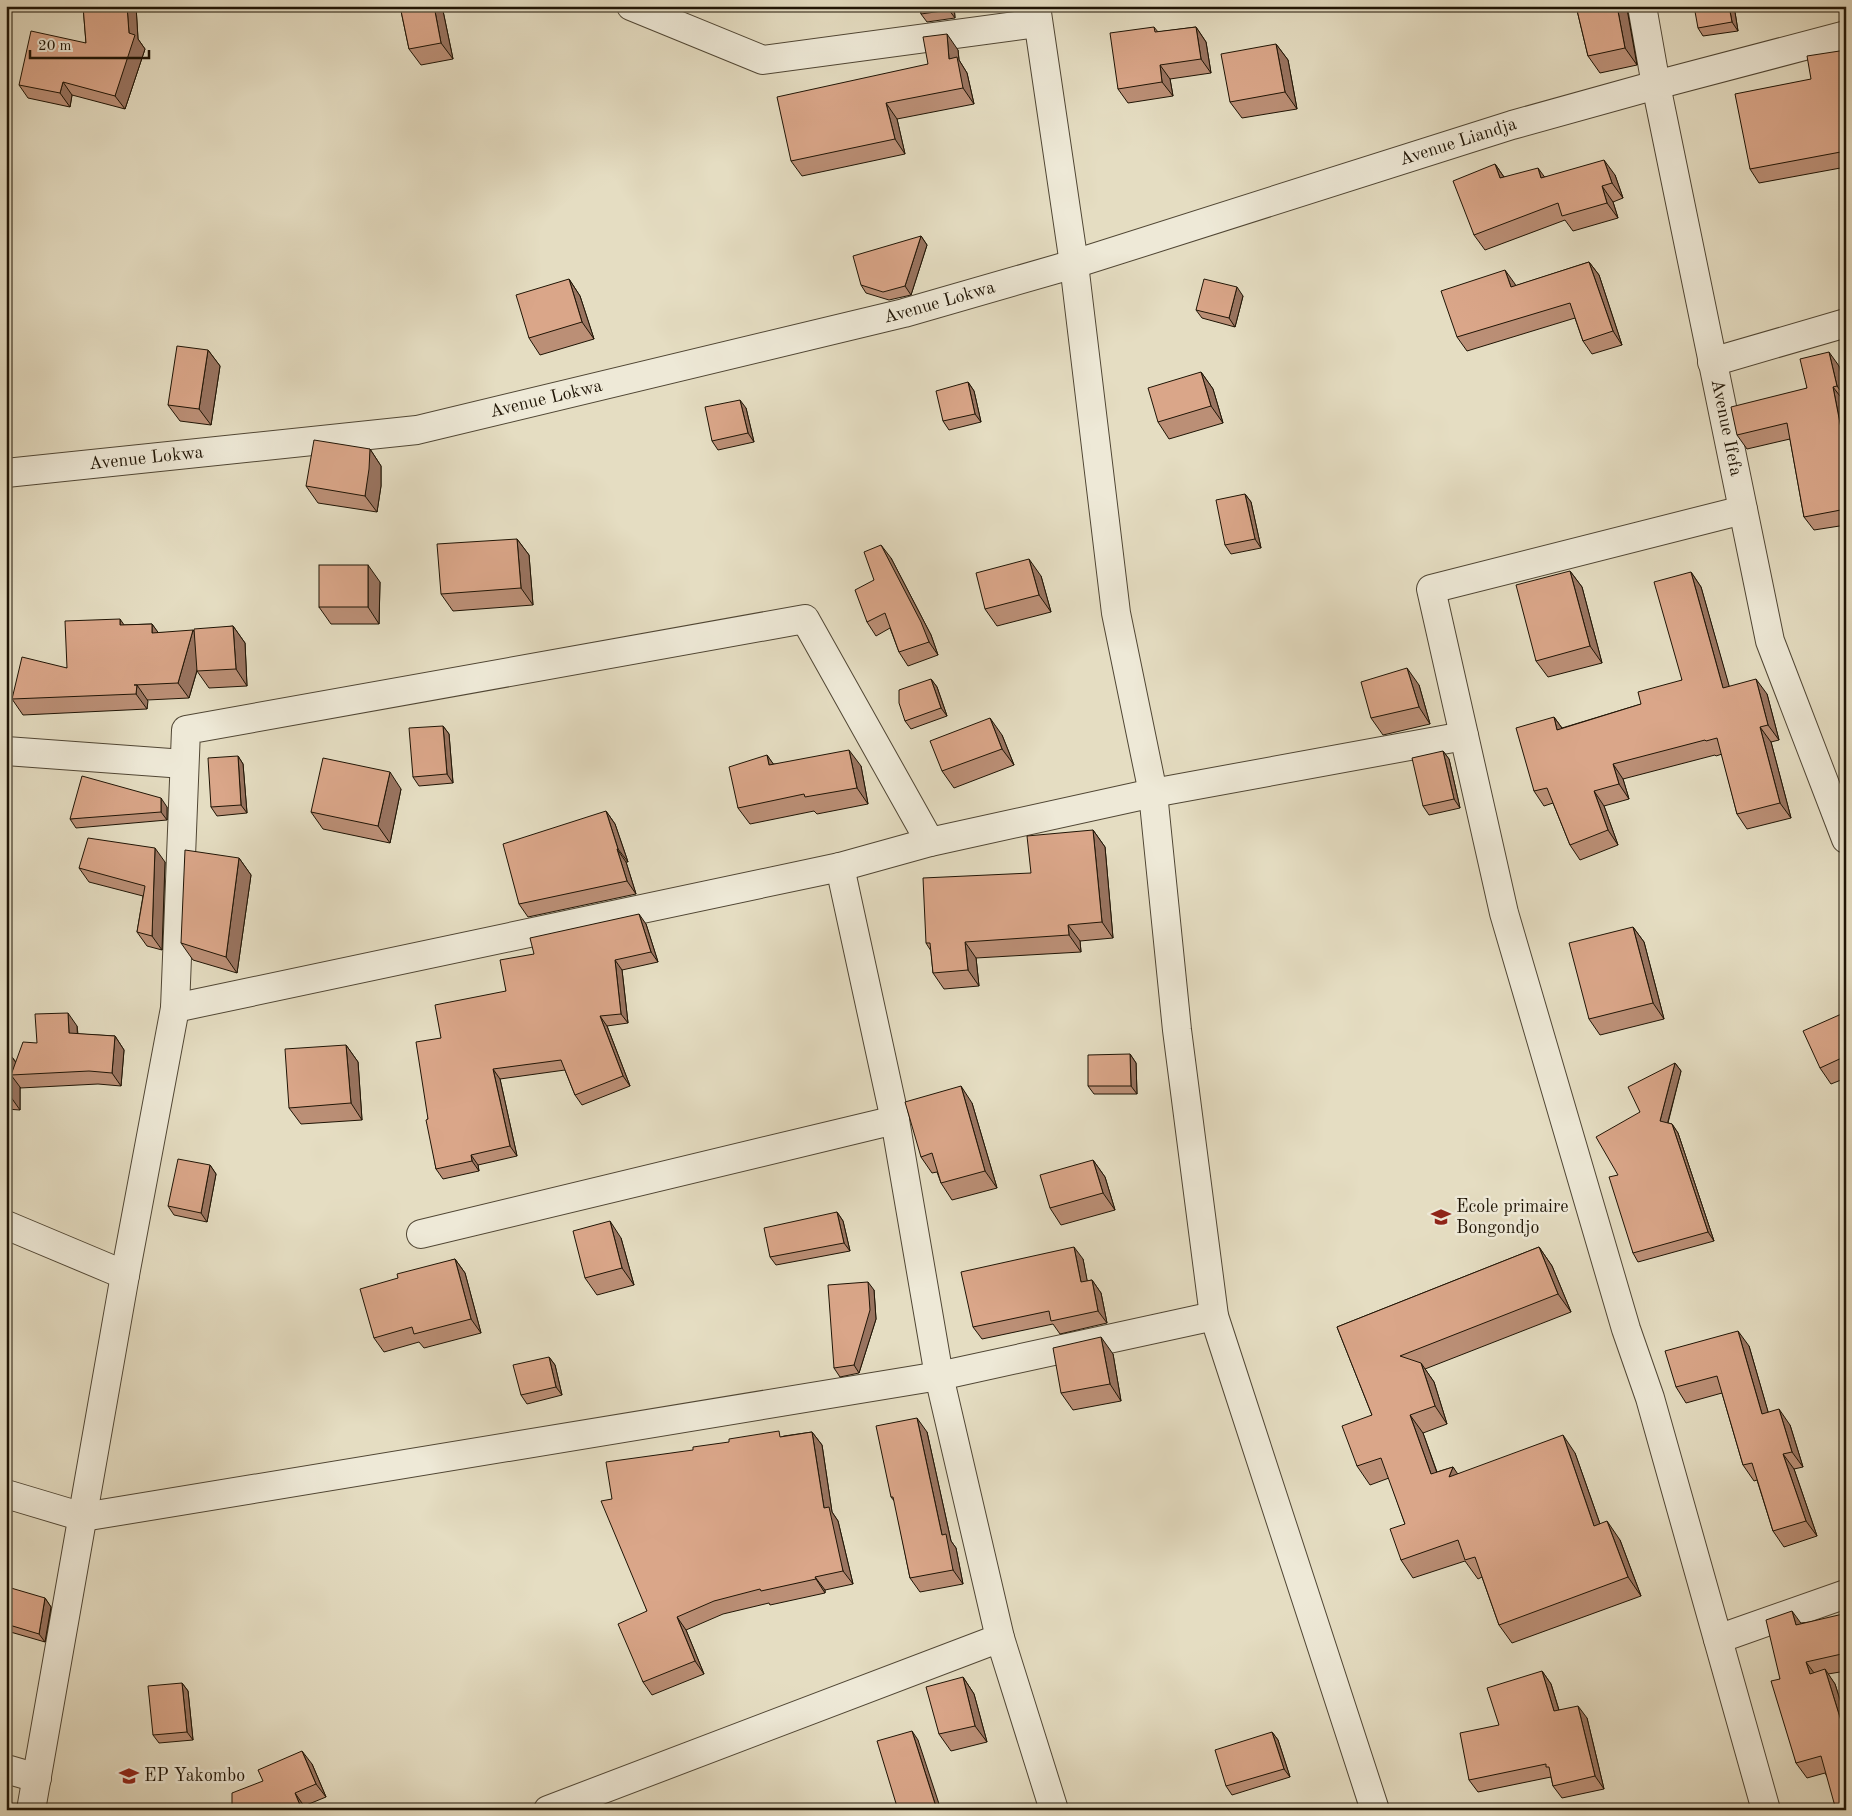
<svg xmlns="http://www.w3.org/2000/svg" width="1852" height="1816" viewBox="0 0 1852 1816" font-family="'Old Standard TT',serif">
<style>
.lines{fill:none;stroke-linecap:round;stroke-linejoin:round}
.minor-casing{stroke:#504634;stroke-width:30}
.minor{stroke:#eee9d7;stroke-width:28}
.wall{fill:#bb8f76;stroke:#1f1405}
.shaded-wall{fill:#997460;stroke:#1f1405}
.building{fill:#daa689;stroke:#1f1405}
.labels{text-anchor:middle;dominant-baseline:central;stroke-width:5;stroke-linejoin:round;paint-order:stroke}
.street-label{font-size:18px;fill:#1f1405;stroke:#eee9d7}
.poi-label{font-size:18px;fill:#1f1405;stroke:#eee9d7;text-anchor:start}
</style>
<rect width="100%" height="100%" fill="#e5ddc2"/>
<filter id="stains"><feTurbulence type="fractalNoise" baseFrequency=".004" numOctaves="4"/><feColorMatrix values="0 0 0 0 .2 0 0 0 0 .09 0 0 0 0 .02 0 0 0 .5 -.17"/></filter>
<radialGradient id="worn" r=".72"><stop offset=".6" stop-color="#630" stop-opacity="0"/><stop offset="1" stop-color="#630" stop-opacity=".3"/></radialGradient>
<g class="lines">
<defs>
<g id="minor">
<polyline points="631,6 763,60 1038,23"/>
<polyline points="1036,6 1074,264 1116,613 1153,793 1177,1030 1214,1316 1375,1810"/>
<path id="s1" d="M1642 6 1656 85 1770 641 1846 839"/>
<polyline points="1712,362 1846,323"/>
<path id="s2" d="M6 473 417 430 904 313 1074 264 1512 125 1656 85 1846 35"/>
<polyline points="1743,510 1431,589 1504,913 1626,1329 1650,1398 1766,1810"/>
<polyline points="6,751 184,764"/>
<polyline points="840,867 895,1120 939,1376 1000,1638 1054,1810"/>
<polyline points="175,1008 840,867 930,842 1153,793 1464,736"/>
<polyline points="6,1225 125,1275"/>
<polyline points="421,1234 895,1120"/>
<polyline points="6,1494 83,1517 939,1376 1214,1316"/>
<polyline points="1718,1639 1846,1594"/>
<polyline points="6,1769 37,1778"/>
<polyline points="31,1810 125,1275 175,1008 186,730 805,619 930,842"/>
<polyline points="548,1810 1000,1638"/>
</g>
</defs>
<!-- minor casing -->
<use href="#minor" class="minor-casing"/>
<!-- minor -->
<use href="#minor" class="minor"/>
</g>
<!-- wall -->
<g class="wall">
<polygon points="83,6 136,6 138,39 145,49 125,109 72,95 70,107 28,98 19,85 86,43"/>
<polygon points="400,6 442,6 453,59 421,65 409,49"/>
<polygon points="917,6 954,6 955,18 927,22 921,14 921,9 919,9"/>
<polygon points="1576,6 1625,6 1627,9 1637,65 1600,73 1588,56"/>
<polygon points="1734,6 1738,31 1703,36 1698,28"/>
<polygon points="1154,27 1158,32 1196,27 1206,42 1211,73 1170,79 1173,96 1128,103 1118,89"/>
<polygon points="1276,44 1288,60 1297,109 1242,118 1230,102"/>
<polygon points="958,50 959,60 967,73 974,104 897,119 905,154 802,176 791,161 928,64"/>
<polygon points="1846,50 1846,167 1759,183 1750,169 1811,79"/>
<polygon points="1495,164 1504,177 1544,177 1615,175 1623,198 1613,202 1618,218 1573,231 1565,220 1485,250 1474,235"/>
<polygon points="921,236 927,245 911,295 889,300 866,293 861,285"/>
<polygon points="1589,262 1599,275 1622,345 1592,354 1583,341 1575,318 1467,351 1457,337 1515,284 1515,286"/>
<polygon points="569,279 580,296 594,339 540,355 529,338"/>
<polygon points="1243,296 1235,327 1202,318 1196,310"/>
<polygon points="208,350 220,366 211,425 180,421 168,405"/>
<polygon points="1839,366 1846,394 1846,400 1843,400 1846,416 1846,525 1814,530 1804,517 1790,439 1747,449 1737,435"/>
<polygon points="1201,372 1213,389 1223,423 1169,439 1158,422"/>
<polygon points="968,382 974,391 981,422 949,430 943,421"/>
<polygon points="746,408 754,442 718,450 712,441"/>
<polygon points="370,449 381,466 381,486 377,512 318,503 306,486"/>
<polygon points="1245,494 1251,502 1261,548 1231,554 1225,545"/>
<polygon points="517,539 529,555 533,605 453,611 441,594"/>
<polygon points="891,558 931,635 938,655 908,666 899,652 890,628 876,636 867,622 874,580"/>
<polygon points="1570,571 1582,587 1602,663 1548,677 1536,661"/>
<polygon points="1691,572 1701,587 1729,687 1767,694 1779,740 1771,742 1791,818 1747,829 1737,814 1722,754 1716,756 1715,755 1623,779 1629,799 1604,806 1618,845 1580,860 1570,845 1553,803 1544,806 1534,791 1554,717 1562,728 1641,704 1682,680"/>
<polygon points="1041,576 1051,612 997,626 985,609"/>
<polygon points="380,582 379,624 331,624 319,607"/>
<polygon points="152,624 158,633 194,632 233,626 245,643 247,686 209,688 197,671 189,698 147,700 147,709 23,715 12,699 67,668 124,625"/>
<polygon points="931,679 937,687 947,716 911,729 905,721"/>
<polygon points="1419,685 1430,724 1383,735 1371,718"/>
<polygon points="443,726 449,734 453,783 419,786 413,777"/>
<polygon points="1002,735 1014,765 954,788 942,771"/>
<polygon points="1443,751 1449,759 1460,808 1429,815 1423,806"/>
<polygon points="767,755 773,764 861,766 868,804 817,814 814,811 750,824 738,808"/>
<polygon points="238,756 243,764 247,813 217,816 211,807"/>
<polygon points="401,789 390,843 323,829 311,812"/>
<polygon points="167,807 167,820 76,828 70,819"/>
<polygon points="606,811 615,824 628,862 626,862 636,894 528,917 519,904"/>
<polygon points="1093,830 1105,847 1113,938 1080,941 1081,952 976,958 979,986 944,989 933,973 931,951 926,943 1031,873"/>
<polygon points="239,858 251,875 237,973 193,960 181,943"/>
<polygon points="165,862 162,950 147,946 137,932 143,896 89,882 79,868"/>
<polygon points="646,924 658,962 622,970 628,1023 607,1026 630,1086 582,1105 575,1095 565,1070 500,1079 517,1156 478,1165 479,1171 443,1179 436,1169 428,1119 441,1038 506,991 534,954"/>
<polygon points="1633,927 1644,942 1664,1019 1600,1035 1589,1019"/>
<polygon points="1846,1012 1846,1078 1831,1084 1820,1068"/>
<polygon points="77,1026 78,1034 115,1036 124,1050 121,1086 98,1084 20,1088 20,1087 20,1110 6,1109 6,1051 8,1052 16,1062"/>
<polygon points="346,1045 358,1062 362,1120 301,1124 289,1108"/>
<polygon points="1130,1054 1136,1063 1137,1094 1094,1094 1088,1086"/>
<polygon points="1675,1063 1681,1071 1668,1123 1672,1124 1678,1133 1714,1241 1638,1262 1633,1253 1640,1112"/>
<polygon points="972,1103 997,1188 952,1200 941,1183 937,1172 932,1173 921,1157"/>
<polygon points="1093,1160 1105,1177 1115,1210 1061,1225 1050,1208"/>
<polygon points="210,1165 216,1174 207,1222 174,1215 168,1206"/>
<polygon points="837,1212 843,1221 850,1251 776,1265 770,1257"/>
<polygon points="621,1238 634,1285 597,1295 585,1278"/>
<polygon points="1539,1247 1552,1266 1571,1312 1425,1369 1434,1382 1447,1424 1423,1433 1437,1472 1453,1467 1457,1474 1575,1453 1600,1524 1620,1540 1641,1596 1512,1643 1499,1625 1482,1577 1478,1579 1465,1561 1413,1578 1401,1560 1405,1524 1389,1478 1370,1485 1357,1466 1372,1415 1337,1327"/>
<polygon points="455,1259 465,1273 481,1333 424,1348 419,1342 384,1352 374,1338 398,1278"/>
<polygon points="1083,1259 1087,1281 1092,1280 1101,1293 1107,1323 1060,1334 1053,1324 982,1339 973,1327"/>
<polygon points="874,1290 876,1319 859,1373 840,1377 834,1368"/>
<polygon points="1749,1346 1768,1412 1790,1425 1803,1467 1794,1469 1817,1536 1784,1547 1773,1531 1757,1480 1754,1481 1743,1465 1722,1393 1686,1403 1676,1387"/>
<polygon points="1113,1354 1121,1401 1073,1410 1061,1393"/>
<polygon points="549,1357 555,1365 562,1395 527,1404 521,1395"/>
<polygon points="812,1432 822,1445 832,1512 838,1521 853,1584 825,1590 825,1593 770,1605 769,1603 723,1614 686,1630 704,1674 652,1695 643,1682 647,1611 612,1499 784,1436"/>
<polygon points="927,1432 951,1541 956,1548 963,1584 920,1592 910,1578 895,1502 891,1497"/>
<polygon points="45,1598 51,1607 45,1642 7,1631 6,1603"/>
<polygon points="1846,1618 1846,1671 1828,1674 1835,1684 1846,1719 1846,1810 1825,1773 1807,1778 1796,1763 1780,1679 1801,1623"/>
<polygon points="1542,1671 1551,1684 1559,1710 1587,1718 1604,1789 1562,1798 1553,1786 1551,1777 1478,1792 1469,1780 1499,1725"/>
<polygon points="963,1677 974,1694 987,1742 951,1751 939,1734"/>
<polygon points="182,1683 188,1691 193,1740 159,1743 153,1735"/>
<polygon points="1272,1732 1278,1740 1290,1777 1232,1795 1226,1786"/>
<polygon points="312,1764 326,1797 304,1806 305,1810 233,1810"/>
</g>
<!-- shaded-wall -->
<g class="shaded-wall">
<polygon points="127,6 136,6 138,39 145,49 125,109 115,96 129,33"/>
<polygon points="434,6 442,6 453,59 441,43"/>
<polygon points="949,6 954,6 955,18 949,10"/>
<polygon points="1617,6 1625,6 1627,9 1637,65 1625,48"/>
<polygon points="1729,6 1734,6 1738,31 1732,22"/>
<polygon points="1196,27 1206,42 1211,73 1201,59"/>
<polygon points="947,34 958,50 959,60 967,73 974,104 963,88 949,59"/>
<polygon points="1276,44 1288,60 1297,109 1285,92"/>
<polygon points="1160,65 1170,79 1173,96 1162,82"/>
<polygon points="63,82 72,95 70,107 60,93"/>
<polygon points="886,103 897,119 905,154 895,139"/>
<polygon points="1604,160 1615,175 1623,198 1612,183"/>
<polygon points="1495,164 1506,180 1500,178"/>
<polygon points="1538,168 1549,183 1541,178"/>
<polygon points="1602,186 1613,202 1618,218 1607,203"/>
<polygon points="921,236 927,245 911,295 905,286"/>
<polygon points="1589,262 1599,275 1622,345 1613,331"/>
<polygon points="1505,270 1515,284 1520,301 1511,287"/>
<polygon points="569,279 580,296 594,339 582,322"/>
<polygon points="1237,287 1243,296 1235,327 1229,318"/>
<polygon points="208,350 220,366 211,425 199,409"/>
<polygon points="1829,352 1839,366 1846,394 1846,398 1837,386"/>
<polygon points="1201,372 1213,389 1223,423 1211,406"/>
<polygon points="968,382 974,391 981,422 975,414"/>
<polygon points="1833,387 1843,400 1846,416 1846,454"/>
<polygon points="740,400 746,408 754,442 748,433"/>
<polygon points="370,449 381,466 381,486 377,512 365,496"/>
<polygon points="1245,494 1251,502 1261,548 1255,539"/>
<polygon points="517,539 529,555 533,605 521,588"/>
<polygon points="881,545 891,558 931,635 938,655 929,642"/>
<polygon points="1029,559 1041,576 1051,612 1039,595"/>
<polygon points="368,565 380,582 379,624 368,607"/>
<polygon points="1570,571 1582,587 1602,663 1590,646"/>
<polygon points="1691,572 1701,587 1734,703 1723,688"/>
<polygon points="120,619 131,635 120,625"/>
<polygon points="152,624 163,639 152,633"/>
<polygon points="233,626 245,643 247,686 236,669"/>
<polygon points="193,630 204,646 189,698 178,683"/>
<polygon points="1407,668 1419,685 1430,724 1419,707"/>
<polygon points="931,679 937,687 947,716 941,708"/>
<polygon points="1756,679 1767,694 1779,740 1768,725"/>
<polygon points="137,685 148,701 147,709 136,694"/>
<polygon points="1554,717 1564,731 1557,730"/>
<polygon points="990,718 1002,735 1014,765 1002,749"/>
<polygon points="443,726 449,734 453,783 447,774"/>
<polygon points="1760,727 1771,742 1791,818 1780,803"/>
<polygon points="849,750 861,766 868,804 857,788"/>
<polygon points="1443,751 1449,759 1460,808 1454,799"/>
<polygon points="767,755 779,772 769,765"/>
<polygon points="238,756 243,764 247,813 241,805"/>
<polygon points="1613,764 1623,779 1629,799 1619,784"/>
<polygon points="390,772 401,789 390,843 378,826"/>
<polygon points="1594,791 1604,806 1618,845 1608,830"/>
<polygon points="161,798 167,807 167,820 161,812"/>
<polygon points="606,811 615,824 628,862 618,849"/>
<polygon points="1093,830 1105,847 1113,938 1102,922"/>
<polygon points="155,848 165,862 162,950 152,936"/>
<polygon points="617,849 626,862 636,894 627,881"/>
<polygon points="239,858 251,875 237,973 226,957"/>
<polygon points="639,914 646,924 658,962 651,952"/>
<polygon points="1068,925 1080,941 1081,952 1069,935"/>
<polygon points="1633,927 1644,942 1664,1019 1653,1003"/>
<polygon points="965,942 976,958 979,986 968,970"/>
<polygon points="615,960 622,970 628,1023 621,1014"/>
<polygon points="68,1013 77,1026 78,1046 69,1033"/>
<polygon points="600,1016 607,1026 630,1086 623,1076"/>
<polygon points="115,1036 124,1050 121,1086 112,1073"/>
<polygon points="346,1045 358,1062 362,1120 351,1103"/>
<polygon points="8,1052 20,1068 11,1075 20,1087 20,1110 8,1093"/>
<polygon points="1130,1054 1136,1063 1137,1094 1131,1086"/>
<polygon points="1675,1063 1681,1071 1666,1129 1660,1121"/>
<polygon points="493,1069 500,1079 517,1156 510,1146"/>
<polygon points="961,1086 972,1103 997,1188 985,1171"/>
<polygon points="1672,1124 1678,1133 1714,1241 1708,1232"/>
<polygon points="471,1155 478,1165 479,1171 472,1161"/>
<polygon points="1093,1160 1105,1177 1115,1210 1103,1193"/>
<polygon points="210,1165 216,1174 207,1222 201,1213"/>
<polygon points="837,1212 843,1221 850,1251 844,1243"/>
<polygon points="610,1221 621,1238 634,1285 622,1268"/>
<polygon points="1074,1247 1083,1259 1090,1295 1081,1282"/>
<polygon points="1539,1247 1552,1266 1571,1312 1558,1294"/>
<polygon points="455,1259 465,1273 481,1333 471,1319"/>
<polygon points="1092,1280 1101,1293 1107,1323 1098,1311"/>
<polygon points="868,1282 874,1290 876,1319 859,1373 854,1365"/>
<polygon points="1738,1331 1749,1346 1773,1429 1762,1414"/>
<polygon points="1101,1337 1113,1354 1121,1401 1110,1384"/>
<polygon points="549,1357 555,1365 562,1395 556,1387"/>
<polygon points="1421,1363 1434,1382 1447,1424 1435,1406"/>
<polygon points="1779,1409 1790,1425 1803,1467 1792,1452"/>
<polygon points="1410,1415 1423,1433 1444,1493 1431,1474"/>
<polygon points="917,1418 927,1432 951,1541 956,1548 963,1584 953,1570 942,1535"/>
<polygon points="812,1432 822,1445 832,1512 838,1521 853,1584 843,1571 824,1508"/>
<polygon points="1563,1435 1575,1453 1607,1544 1594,1526"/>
<polygon points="1783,1454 1794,1469 1817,1536 1806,1521"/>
<polygon points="1453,1467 1466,1486 1449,1477"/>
<polygon points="1607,1521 1620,1540 1641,1596 1628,1577"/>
<polygon points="815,1577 825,1590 825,1593 816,1579"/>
<polygon points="45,1598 51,1607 45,1642 39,1634"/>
<polygon points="1792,1611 1803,1626 1796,1625"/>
<polygon points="677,1617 686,1630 704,1674 695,1661"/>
<polygon points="1806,1662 1817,1677 1810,1674"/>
<polygon points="1825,1669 1835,1684 1846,1719 1846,1737"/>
<polygon points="1542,1671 1551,1684 1563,1724 1554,1711"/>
<polygon points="963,1677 974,1694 987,1742 975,1726"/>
<polygon points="182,1683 188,1691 193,1740 187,1732"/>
<polygon points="1578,1706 1587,1718 1604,1789 1595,1776"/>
<polygon points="912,1731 918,1740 941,1810 937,1810"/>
<polygon points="1272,1732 1278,1740 1290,1777 1284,1769"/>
<polygon points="302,1751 312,1764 326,1797 316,1784"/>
<polygon points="295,1793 304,1806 305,1810 302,1810"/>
</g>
<!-- building -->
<g class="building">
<polygon points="83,6 127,6 129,33 135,35 115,96 63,82 60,93 19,85 31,31 86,43"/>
<polygon points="400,6 434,6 441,43 409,49"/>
<polygon points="920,6 949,6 949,10 921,14"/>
<polygon points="1576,6 1617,6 1625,48 1588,56"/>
<polygon points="1694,6 1729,6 1732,22 1698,28"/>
<polygon points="1154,27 1155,32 1196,27 1201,59 1160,65 1162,82 1118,89 1110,33"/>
<polygon points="947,34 949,59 957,57 963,88 886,103 895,139 791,161 777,97 928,64 923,37"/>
<polygon points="1276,44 1285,92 1230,102 1221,54"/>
<polygon points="1846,50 1846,151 1750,169 1735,94 1811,79 1807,56"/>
<polygon points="1604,160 1612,183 1602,186 1607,203 1562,216 1558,203 1474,235 1453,181 1495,164 1500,178 1538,168 1541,178"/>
<polygon points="921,236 905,286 883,292 861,285 853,256"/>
<polygon points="1589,262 1613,331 1583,341 1570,303 1457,337 1441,291 1505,270 1511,287"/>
<polygon points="569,279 582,322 529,338 516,295"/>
<polygon points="1204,279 1237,287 1229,318 1196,310"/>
<polygon points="177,346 208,350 199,409 168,405"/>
<polygon points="1829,352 1837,386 1833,387 1846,454 1846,509 1804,517 1787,423 1737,435 1731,407 1807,388 1800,359"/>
<polygon points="1201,372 1211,406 1158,422 1148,388"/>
<polygon points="968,382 975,414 943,421 936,391"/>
<polygon points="740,400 748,433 712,441 705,407"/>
<polygon points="314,440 370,449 369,469 365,496 306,486"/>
<polygon points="1245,494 1255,539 1225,545 1216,500"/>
<polygon points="517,539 521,588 441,594 437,544"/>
<polygon points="881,545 921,622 929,642 899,652 885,613 867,622 855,590 874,580 864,552"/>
<polygon points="1029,559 1039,595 985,609 976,573"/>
<rect x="319" y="565" width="49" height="42"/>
<polygon points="1570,571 1590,646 1536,661 1516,585"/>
<polygon points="1691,572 1723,688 1756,679 1768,725 1760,727 1780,803 1737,814 1717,738 1706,741 1705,740 1613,764 1619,784 1594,791 1608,830 1570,845 1547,788 1534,791 1516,728 1554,717 1557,730 1641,704 1638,692 1682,680 1654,582"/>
<polygon points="120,619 120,625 152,624 152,633 193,630 178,683 134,685 137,685 136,694 12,699 22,657 67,668 65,621"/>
<polygon points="233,626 236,669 197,671 194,629"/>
<polygon points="1407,668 1419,707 1371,718 1361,682"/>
<polygon points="931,679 941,708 905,721 899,703 899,690"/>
<polygon points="990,718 1002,749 942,771 930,741"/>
<polygon points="443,726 447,774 413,777 409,728"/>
<polygon points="849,750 857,788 805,797 804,794 738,808 729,767 767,755 769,765"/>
<polygon points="1443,751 1454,799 1423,806 1412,758"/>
<polygon points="238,756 241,805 211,807 208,758"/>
<polygon points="323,758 390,772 378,826 311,812"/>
<polygon points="82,776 161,798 161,812 70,819"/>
<polygon points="606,811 618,849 617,849 627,881 519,904 503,844"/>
<polygon points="1093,830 1102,922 1068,925 1069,935 965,942 968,970 933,973 930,943 926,943 923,878 1031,873 1027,836"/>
<polygon points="88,838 155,848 152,936 137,932 145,886 79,868"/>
<polygon points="185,850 239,858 226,957 181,943"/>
<polygon points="639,914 651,952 615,960 621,1014 600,1016 623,1076 575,1095 561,1060 493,1069 510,1146 471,1155 472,1161 436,1169 426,1120 428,1119 416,1042 441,1038 435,1005 506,991 500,960 534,954 530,938"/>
<polygon points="1633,927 1653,1003 1589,1019 1569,943"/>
<polygon points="1846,1012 1846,1056 1820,1068 1803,1031"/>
<polygon points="68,1013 69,1033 115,1036 112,1073 89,1071 11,1075 23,1042 37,1043 35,1014"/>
<polygon points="346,1045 351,1103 289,1108 285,1049"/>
<polygon points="6,1051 8,1052 8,1093 6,1093"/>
<polygon points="1130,1054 1131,1086 1088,1086 1088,1055"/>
<polygon points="1675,1063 1660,1121 1672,1124 1708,1232 1633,1253 1609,1177 1618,1175 1596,1137 1640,1112 1628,1087"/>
<polygon points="961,1086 985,1171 941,1183 932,1153 921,1157 905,1102"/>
<polygon points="178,1159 210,1165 201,1213 168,1206"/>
<polygon points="1093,1160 1103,1193 1050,1208 1040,1175"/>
<polygon points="837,1212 844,1243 770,1257 764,1228"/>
<polygon points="610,1221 622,1268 585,1278 573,1231"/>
<polygon points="1074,1247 1081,1282 1092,1280 1098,1311 1051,1321 1049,1311 973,1327 961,1272"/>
<polygon points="1539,1247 1558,1294 1400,1356 1421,1363 1435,1406 1410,1415 1431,1474 1453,1467 1449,1477 1563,1435 1594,1526 1607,1521 1628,1577 1499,1625 1475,1557 1465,1560 1458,1540 1401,1560 1390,1529 1405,1524 1381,1458 1357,1466 1342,1426 1372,1415 1337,1327"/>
<polygon points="455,1259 471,1319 414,1334 412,1327 374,1338 360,1289 398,1278 397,1274"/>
<polygon points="868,1282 870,1310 854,1365 834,1368 828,1285"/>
<polygon points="1738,1331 1762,1414 1779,1409 1792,1452 1783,1454 1806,1521 1773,1531 1752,1463 1743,1465 1717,1376 1676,1387 1665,1351"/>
<polygon points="1101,1337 1110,1384 1061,1393 1053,1348"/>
<polygon points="549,1357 556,1387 521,1395 513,1365"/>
<polygon points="917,1418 942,1535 946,1534 953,1570 910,1578 893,1497 891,1497 876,1426"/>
<polygon points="779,1431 780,1437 812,1432 824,1508 829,1507 843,1571 815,1577 816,1579 761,1591 760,1589 714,1601 677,1617 695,1661 643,1682 618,1624 647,1611 601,1501 612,1499 606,1462 693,1450 693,1447 729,1442 729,1439"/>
<polygon points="11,1588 45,1598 39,1634 6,1624 6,1603"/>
<polygon points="1792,1611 1796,1625 1843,1614 1846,1624 1846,1653 1806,1662 1810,1674 1825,1669 1846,1737 1846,1810 1836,1810 1821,1756 1796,1763 1771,1681 1780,1679 1766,1620"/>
<polygon points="1542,1671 1554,1711 1578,1706 1595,1776 1553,1786 1549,1767 1546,1767 1546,1764 1469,1780 1460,1733 1499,1725 1487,1688"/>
<polygon points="963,1677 975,1726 939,1734 926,1687"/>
<polygon points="182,1683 187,1732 153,1735 148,1686"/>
<polygon points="912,1731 937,1810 898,1810 877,1741"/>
<polygon points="1272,1732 1284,1769 1226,1786 1215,1750"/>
<polygon points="302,1751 316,1784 295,1793 302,1810 233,1810 232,1806 232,1793 263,1781 258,1770"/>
</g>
<!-- icons -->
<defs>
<symbol id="school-bare" viewBox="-9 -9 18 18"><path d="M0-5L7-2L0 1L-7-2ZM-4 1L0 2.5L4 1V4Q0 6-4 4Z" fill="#8f2418" stroke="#eee9d7" stroke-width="2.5" paint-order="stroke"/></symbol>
</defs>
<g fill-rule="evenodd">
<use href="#school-bare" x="1427" y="1203" width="28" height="28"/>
<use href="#school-bare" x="115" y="1762" width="28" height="28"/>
</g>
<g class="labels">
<!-- street labels -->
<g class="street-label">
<text stroke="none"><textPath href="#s2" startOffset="1494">Avenue Liandja</textPath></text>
<text stroke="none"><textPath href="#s2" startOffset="951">Avenue Lokwa</textPath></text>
<text stroke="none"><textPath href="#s2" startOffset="546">Avenue Lokwa</textPath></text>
<text stroke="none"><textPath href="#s1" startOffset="430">Avenue Ifefa</textPath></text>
<text stroke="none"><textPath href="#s2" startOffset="141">Avenue Lokwa</textPath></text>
</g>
<!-- poi labels -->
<g class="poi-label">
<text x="1456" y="1207">Ecole primaire<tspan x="1456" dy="21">Bongondjo</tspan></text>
<text x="144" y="1776">EP Yakombo</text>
</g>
</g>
<!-- margin -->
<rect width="1852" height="1816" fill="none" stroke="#e5ddc2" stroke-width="25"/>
<rect x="8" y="8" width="1837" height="1801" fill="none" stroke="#1f1405" stroke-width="2.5"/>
<rect x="12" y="12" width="1827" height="1791" fill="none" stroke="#1f1405"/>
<!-- scale -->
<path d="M30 50v8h119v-8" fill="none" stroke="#1f1405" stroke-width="2.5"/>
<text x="38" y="50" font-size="15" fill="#1f1405" stroke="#eee9d7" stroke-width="4" paint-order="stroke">20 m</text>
<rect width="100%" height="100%" filter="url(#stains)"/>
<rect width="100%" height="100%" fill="url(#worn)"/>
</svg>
